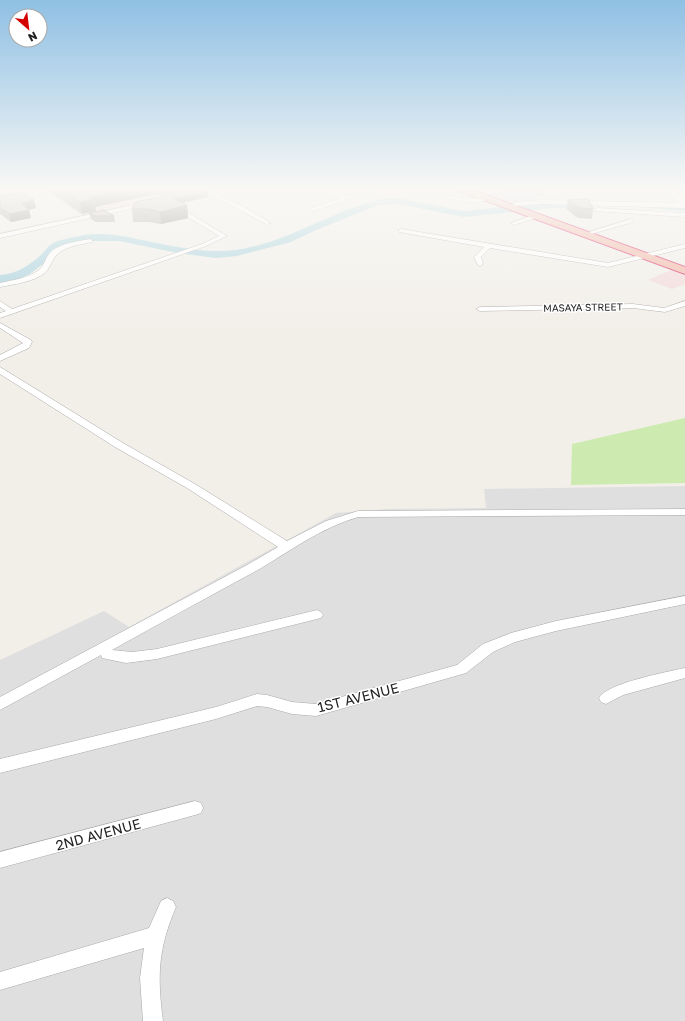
<svg xmlns="http://www.w3.org/2000/svg" width="685" height="1021" viewBox="0 0 685 1021" font-family="'Golos Text',sans-serif">
<style>
.residential{fill:#e0dfdf}
.commercial{fill:#f2dad9}
.industrial{fill:#ebdbe8}
.grass{fill:#cdebb0}
.lines{fill:none;stroke-linecap:round;stroke-linejoin:round}
.river{fill:#aad3df;fill-rule:evenodd}
.minor-casing{stroke:#a9a9a9;stroke-width:1}
.trunk-casing{stroke:#dc2a67;stroke-width:2}
.minor{fill:#fff;fill-rule:evenodd}
.trunk{fill:#f2b4a3;fill-rule:evenodd}
.wall{fill:#aba49e}
.shaded-wall{fill:#8b8681}
.building{fill:#c7bfb8;stroke:#8b8681}
.labels{text-anchor:middle;dominant-baseline:central;stroke-width:3;stroke-linejoin:round;paint-order:stroke}
.far-street-label{font-size:10px;fill:#222;stroke:#fff}
.near-street-label{font-size:14px;fill:#222;stroke:#fff}
</style>
<rect width="100%" height="100%" fill="#f2efe9"/>
<!-- residential -->
<polygon class="residential" points="685,486 685,1021 0,1021 0,660 104,611 129,627 336,513 387,509 486,508 484,489"/>
<!-- commercial -->
<g class="commercial">
<polygon points="41,188 176,188 187,194 84,217"/>
<polygon points="671,270 685,276 685,284 672,289 648,280"/>
</g>
<!-- industrial -->
<polygon class="industrial" points="517,188 543,190 548,197 537,197 540,201 513,204 487,195"/>
<!-- grass -->
<polygon class="grass" points="685,418 685,483 571,485 572,444"/>
<g class="lines">
<!-- river -->
<g class="river">
<path d="M387 198H398L464 211 552 202H591L596 205 591 208H552L464 217 398 204 378 205 314 231 291 242 237 256 216 258 178 253 119 241H87L60 248 47 261 31 273 17 280 0 283V275C16 274 28 266 40 256 44 252 48 246 53 243 62 239 75 237 85 235 104 232 124 236 142 240 173 246 204 254 235 250 289 243 334 208 387 198Z"/>
<polygon points="650,203 685,205 685,211 647,208 645,206"/>
</g>
<defs>
<g id="minor">
<polygon points="202,188 216,188 211,190 248,209 271,223 266,224 205,192 193,195 190,193"/>
<path d="M316 188C327 188 336 195 347 195 360 195 373 187 387 188L349 198 342 202 313 211 310 209 311 208 341 198Z"/>
<polygon points="665,188 671,188 685,203 685,208 543,204 515,206 512,204 515,202 543,200 679,203"/>
<polygon points="446,195 473,199 488,197 491,199 473,203 444,198 444,196"/>
<polygon points="147,202 149,203 149,205 0,238 0,234"/>
<polygon points="173,206 177,206 227,236 206,246 0,318 0,313 6,311 0,307 0,301 12,309 202,244 219,236 173,208"/>
<polygon points="597,208 685,213 685,217 595,211 595,209"/>
<polygon points="536,214 539,216 538,217 514,225 511,223"/>
<polygon points="631,219 634,221 633,222 585,236 582,234"/>
<polygon points="401,229 608,263 685,244 685,248 608,267 490,248 481,257 483,264 480,266 478,265 474,257 484,247 399,232 398,231"/>
<path d="M90 239 92 240V242C80 245 63 246 55 257 51 262 50 268 45 273 33 282 15 284 0 287V283C13 280 28 278 39 270 44 266 45 259 49 254 58 243 76 242 90 239Z"/>
<polygon points="685,301 685,306 665,312 633,308 480,311 476,309 480,307 633,304 664,308"/>
<polygon points="0,323 31,340 32,342 29,348 0,361 0,355 23,343 0,328"/>
<path d="M0 367 123 443 195 484 287 541 326 521 358 511 685 509V515L358 517C320 528 289 552 256 571 208 597 160 623 112 650L132 652 157 649 317 610 321 612 323 615 321 618 157 659 126 663 102 658 101 655 0 710V697L247 565 278 547 187 488 115 447 0 374Z"/>
<polygon points="685,596 685,604 556,631 515,642 493,652 466,673 316,716 292,714 267,707 257,706 216,719 0,773 0,759 216,707 257,694 267,695 292,702 316,704 457,665 483,644 511,633 556,621"/>
<path d="M685 668V678L623 695 606 704 601 702 599 698C607 683 667 672 685 668Z"/>
<polygon points="195,801 201,803 203,808 201,813 195,815 0,868 0,852"/>
<path d="M167 898 173 901 176 907C158 949 157 976 163 1021H143L140 978 144 948 0 990V972L149 928 161 901Z"/>
</g>
<polygon id="trunk" points="454,188 467,188 685,267 685,274 456,190"/>
</defs>
<!-- minor casing -->
<use href="#minor" class="minor-casing"/>
<!-- trunk casing -->
<use href="#trunk" class="trunk-casing"/>
<!-- minor -->
<use href="#minor" class="minor"/>
<!-- trunk -->
<use href="#trunk" class="trunk"/>
</g>
<!-- wall -->
<g class="wall">
<polygon points="48,188 193,188 193,189 161,196 157,194 95,207 96,211 82,214 49,191"/>
<polygon points="208,191 208,197 182,203 187,205 188,218 161,224 149,222 133,222 132,209 171,198 171,195"/>
<polygon points="0,196 34,200 36,208 29,210 31,218 11,222 0,214"/>
<polygon points="568,200 593,209 592,219 578,218 566,209"/>
<polygon points="89,213 114,216 115,222 96,222 91,219"/>
</g>
<!-- shaded-wall -->
<g class="shaded-wall">
<polygon points="129,188 156,188 157,194 95,207 96,211 82,214 80,202 89,197"/>
<polygon points="160,188 193,188 193,189 161,196"/>
<polygon points="208,191 208,197 177,204 177,198"/>
<polygon points="34,200 36,208 24,211 22,203"/>
<polygon points="187,205 188,218 161,224 160,212"/>
<polygon points="29,210 31,218 11,222 9,214"/>
</g>
<!-- building -->
<g class="building">
<polygon points="59,188 129,188 89,197 94,199 80,202"/>
<polygon points="203,188 208,191 177,198 171,195"/>
<polygon points="22,192 34,200 22,203 29,210 9,214 0,207 0,196"/>
<polygon points="169,196 187,205 160,212 147,209 132,209 135,202"/>
<polygon points="588,199 593,209 580,208 568,200"/>
<polygon points="104,210 114,216 95,216 89,213"/>
</g>
<!-- sky -->
<linearGradient id="sky" x2="0" y2="1"><stop stop-color="#8fc0e4"/><stop offset="0.57" stop-color="#f9f8f5"/><stop offset="1" stop-color="#f9f8f5" stop-opacity="0"/></linearGradient>
<rect width="685" height="331" fill="url(#sky)"/>
<g class="labels">
<!-- far-street labels -->
<g class="far-street-label">
<text transform="translate(583 307) rotate(-1)">MASAYA STREET</text>
</g>
<!-- near-street labels -->
<g class="near-street-label">
<text transform="translate(358 697) rotate(-14)">1ST AVENUE</text>
<text transform="translate(98 834) rotate(-15)">2ND AVENUE</text>
</g>
</g>
<!-- north arrow -->
<g transform="translate(28 28) rotate(152)"><circle r="19" fill="#ffffff" stroke="#a7a7a7"/>
<path d="M0-3L7 15L0 10L-7 15Z" fill="#d40000"/>
<text y="-6" font-size="11" font-weight="bold" text-anchor="middle" fill="#222222">N</text>
</g>
</svg>
